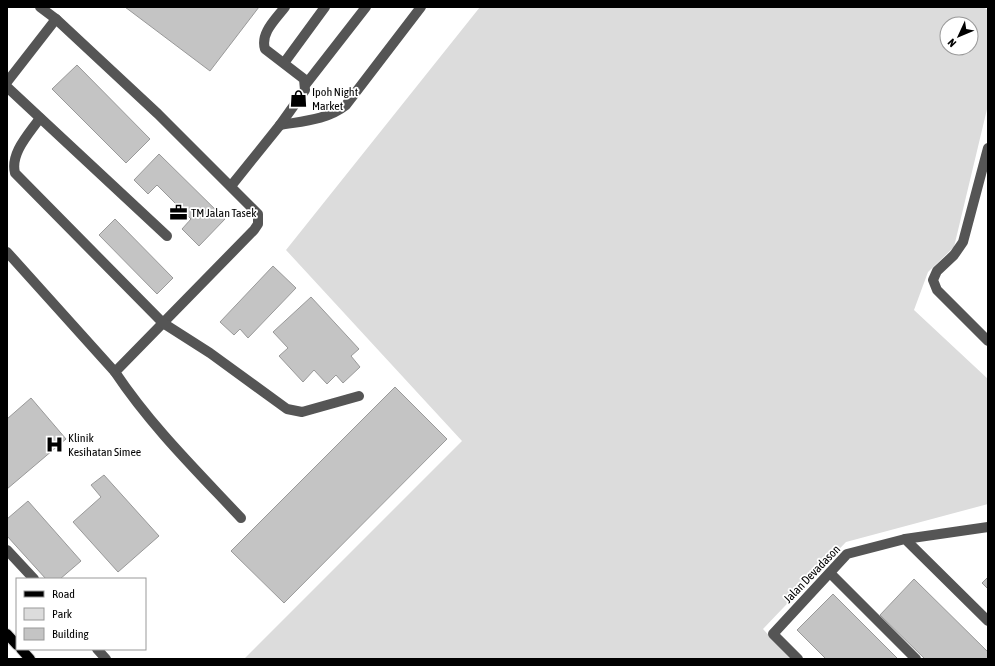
<svg xmlns="http://www.w3.org/2000/svg" width="995" height="666" viewBox="0 0 995 666" font-family="'Asap Condensed',sans-serif">
<style>
.green{fill:#dcdcdc;fill-rule:evenodd}
.building{fill:#c4c4c4;stroke:#999}
.lines{fill:none;stroke-linecap:round;stroke-linejoin:round}
.major-casing{stroke:#dbdbdb;stroke-width:12}
.minor{stroke:#555;stroke-width:10}
.major{stroke:#000;stroke-width:10}
.labels{text-anchor:middle;dominant-baseline:central;stroke-width:3.5;stroke-linejoin:round;paint-order:stroke}
.poi-label{font-size:12px;fill:#000;stroke:#fff;text-anchor:start}
.street-label{font-size:12px;fill:#000;stroke:#fff}
</style>
<rect width="100%" height="100%" fill="#fff"/>
<!-- green -->
<path class="green" d="M480 7H983L988 10V105L954 247 928 272 914 310 988 379V504L846 542 763 629 791 659H244L462 441 286 250ZM947 24H971V48H947Z"/>
<!-- building -->
<g class="building">
<polygon points="125,7 259,7 210,71"/>
<polygon points="77,65 150,139 126,163 52,89"/>
<polygon points="159,154 225,219 199,246 182,229 191,219 157,185 148,194 134,180"/>
<polygon points="115,219 173,278 157,294 99,235"/>
<polygon points="273,266 296,288 248,338 240,329 234,335 220,322"/>
<polygon points="311,297 359,349 351,356 360,367 343,383 336,375 327,384 314,370 303,382 279,356 288,348 273,332"/>
<polygon points="395,387 447,439 284,603 231,551"/>
<polygon points="31,398 66,439 7,489 7,419"/>
<polygon points="104,475 159,536 118,572 73,522 101,497 91,485"/>
<polygon points="28,501 81,561 60,579 46,579 7,536 7,519"/>
<polygon points="988,577 988,589 982,583"/>
<polygon points="914,579 988,652 988,659 925,659 880,615"/>
<polygon points="833,594 898,659 826,659 797,630"/>
</g>
<g class="lines">
<defs>
<g id="major">
<polyline points="7,634 17,645"/>
<polyline points="21,649 30,659"/>
</g>
</defs>
<!-- major casing -->
<use href="#major" class="major-casing"/>
<!-- minor -->
<g class="minor">
<path d="M40 7 56 19 158 114 258 214V224L254 230 115 372C151 426 197 471 241 518"/>
<polyline points="284,63 325,7"/>
<polyline points="7,82 56,19"/>
<polyline points="306,84 366,7"/>
<polyline points="7,87 167,236"/>
<path d="M40 118C29 134 10 153 15 173L163 323 210 353 287 409 302 412 359 396"/>
<path d="M280 125C303 121 327 120 346 105L421 7"/>
<polyline points="988,148 963,242 954,255 937,271 933,280 937,290 988,341"/>
<path d="M231 186 280 125 305 90 304 79 265 49C260 33 276 19 285 7"/>
<polyline points="7,252 115,372"/>
<polyline points="905,539 988,527"/>
<polyline points="7,550 34,579"/>
<polyline points="830,573 916,659"/>
<polyline points="97,649 106,659"/>
<polyline points="798,659 773,634 847,554 905,539 988,621"/>
</g>
<!-- major -->
<use href="#major" class="major"/>
</g>
<!-- icons -->
<defs>
<symbol id="shop-bare" viewBox="-9 -9 18 18"><path d="M-5-2.5h2.3a2.7 3.5 0 0 1 5.4 0H5L5.5 6h-11ZM-1.5-2.5h3a1.5 2.3 0 0 0-3 0Z" fill="#000" stroke="#fff" stroke-width="2.5" paint-order="stroke"/></symbol>
<symbol id="office-bare" viewBox="-9 -9 18 18"><path d="M-6-3h4V-5.5h4V-3h4V5H-6ZM-1-4.5V-3h2v-1.5ZM-6 0V1H6V0Z" fill="#000" stroke="#fff" stroke-width="2.5" paint-order="stroke"/></symbol>
<symbol id="hospital-bare" viewBox="-9 -9 18 18"><path d="M-5-5h3v3.5h4V-5h3V5h-3V1.5h-4V5h-3Z" fill="#000" stroke="#fff" stroke-width="2.5" paint-order="stroke"/></symbol>
</defs>
<g fill-rule="evenodd">
<use href="#shop-bare" x="286" y="86" width="25" height="25"/>
<use href="#office-bare" x="166" y="200" width="25" height="25"/>
<use href="#hospital-bare" x="42" y="432" width="25" height="25"/>
</g>
<g class="labels">
<!-- poi labels -->
<g class="poi-label">
<text x="312" y="92">Ipoh Night<tspan x="312" dy="14">Market</tspan></text>
<text x="191" y="213">TM Jalan Tasek</text>
<text x="68" y="438">Klinik<tspan x="68" dy="14">Kesihatan Simee</tspan></text>
</g>
<!-- street labels -->
<g class="street-label">
<text transform="translate(812 574) rotate(-46)">Jalan Devadason</text>
</g>
</g>
<!-- border -->
<rect width="995" height="666" fill="none" stroke="#000000" stroke-width="16"/>
<!-- legend -->
<rect x="16" y="578" width="130" height="72" fill="#ffffff" stroke="#999999"/>
<rect x="24" y="591" width="20" height="6" fill="#000000" stroke="#999999"/>
<text x="52" y="598" font-size="12" fill="#000000">Road</text>
<rect x="24" y="608" width="20" height="12" fill="#dcdcdc" stroke="#999999"/>
<text x="52" y="618" font-size="12" fill="#000000">Park</text>
<rect x="24" y="628" width="20" height="12" fill="#c4c4c4" stroke="#999999"/>
<text x="52" y="638" font-size="12" fill="#000000">Building</text>
<!-- north arrow -->
<g transform="translate(959 36) rotate(226)"><circle r="19" fill="#ffffff" stroke="#999999"/>
<path d="M0-3L7 15L0 10L-7 15Z" fill="#000000"/>
<text y="-6" font-size="11" font-weight="bold" text-anchor="middle" fill="#000000">N</text>
</g>
</svg>
